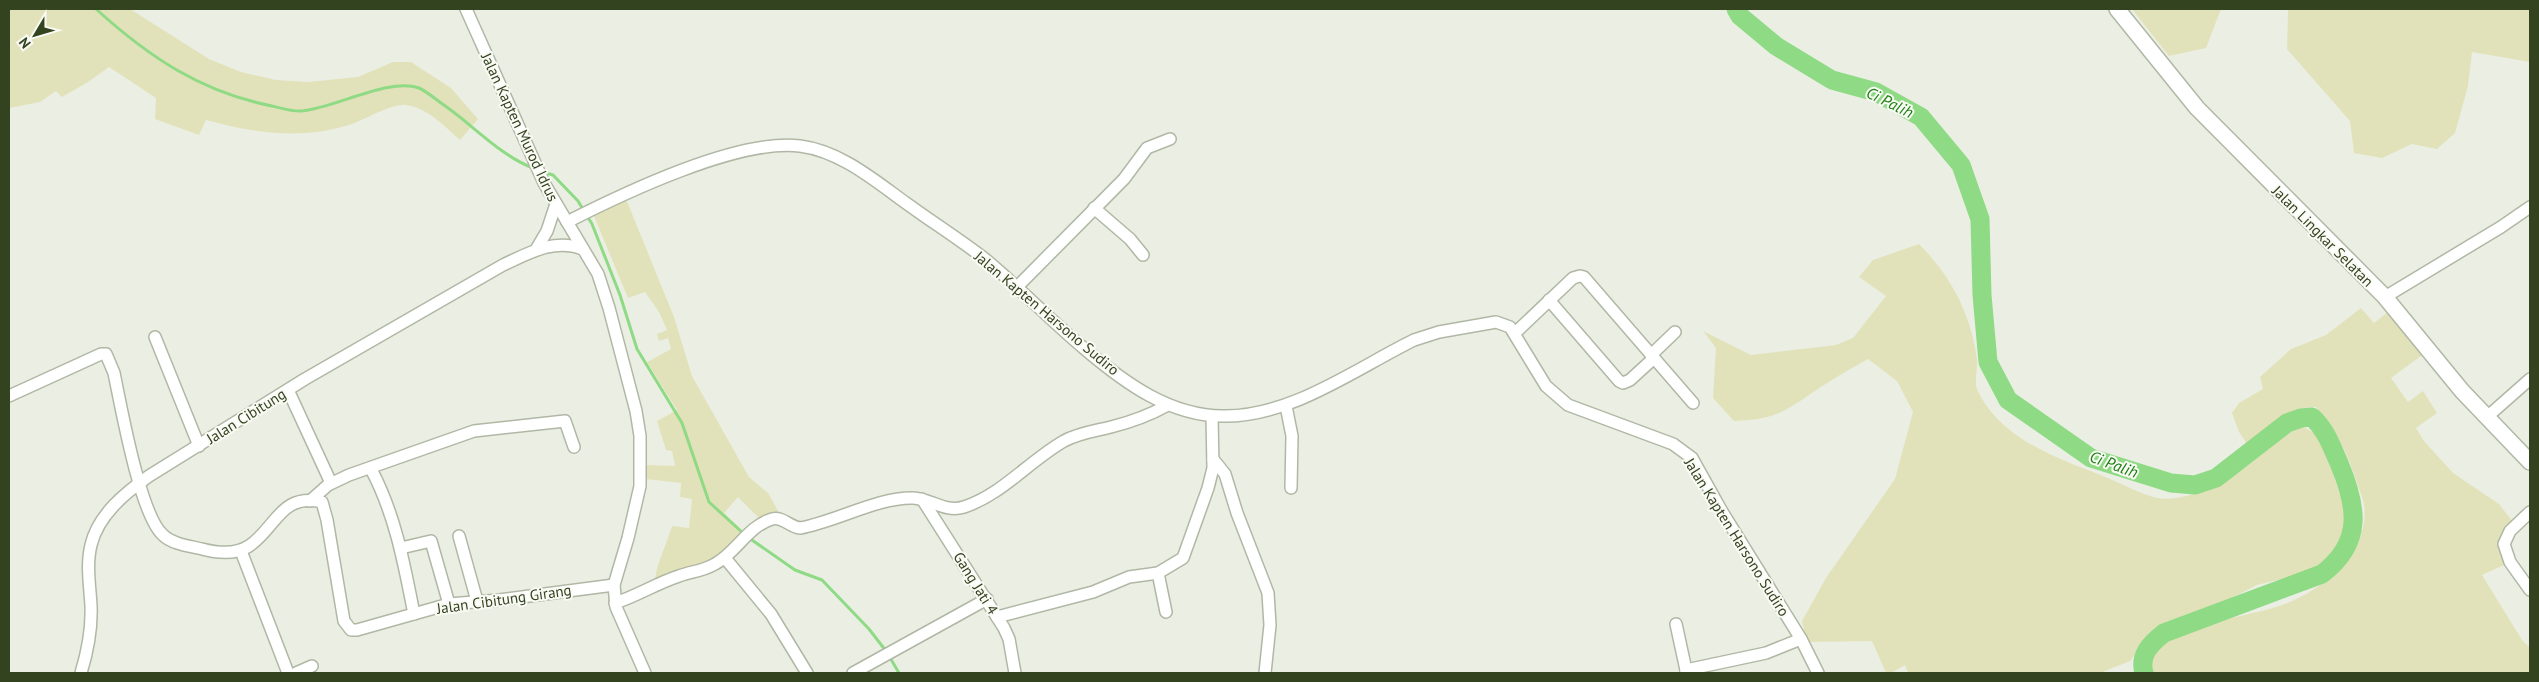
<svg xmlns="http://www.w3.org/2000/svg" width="2539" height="682" viewBox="0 0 2539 682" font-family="'PT Sans',sans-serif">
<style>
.green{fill:#e2e2ba}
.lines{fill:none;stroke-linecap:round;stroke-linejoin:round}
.stream{stroke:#8eda85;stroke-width:3}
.river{stroke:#8eda85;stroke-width:19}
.minor-casing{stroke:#b0b8a5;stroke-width:14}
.tertiary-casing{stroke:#b0b8a5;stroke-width:18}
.minor{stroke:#fff;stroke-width:11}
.tertiary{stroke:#fff;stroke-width:15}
.labels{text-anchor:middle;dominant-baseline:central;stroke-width:4;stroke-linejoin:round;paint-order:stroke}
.street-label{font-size:15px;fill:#334320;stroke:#f9faf4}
.water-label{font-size:16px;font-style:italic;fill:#1c8112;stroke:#f9faf4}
</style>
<rect width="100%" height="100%" fill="#ebefe3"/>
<!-- green -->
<g class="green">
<path d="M9 9H130L209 59 241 72 276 80 309 82 347 78 358 77 393 62H411L451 88 478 119 460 140C444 126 428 108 406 105 392 103 365 120 349 125 301 140 254 133 206 120L199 135 155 119 156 98 109 67 88 82 62 97 56 91 40 102 9 108Z"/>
<polygon points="2132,9 2221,9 2206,48 2169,56"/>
<polygon points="2288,9 2530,9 2530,62 2472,52 2468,86 2455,133 2437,149 2412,144 2382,158 2354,153 2350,121 2287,49"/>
<path d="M624 194 674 317 692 376 749 477 768 493 781 516 761 520 738 497 724 513 746 534 707 565 655 583C655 566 667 544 672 526L689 528 692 499 680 497 681 483 646 479 647 465 675 466 672 451 666 450 657 421 677 410 647 362 671 349 668 338 659 341 657 334 667 330 659 312 645 292 628 298 591 209Z"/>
<path d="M1919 244C1951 276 1971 314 1977 359 1978 369 1974 381 1977 389 2000 440 2060 459 2108 478 2124 485 2141 494 2157 498 2172 501 2192 495 2206 490 2237 479 2256 448 2285 434 2291 431 2297 429 2303 427L2315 433 2327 455 2348 518 2343 543 2323 566 2310 572 2257 585 2208 610 2171 621 2151 634 2130 661 2100 673H1908L1905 665 1891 673H1886L1872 641 1807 642 1802 621 1826 578 1895 479 1913 412 1897 381 1868 359C1852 368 1834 378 1818 389 1785 411 1776 420 1734 421L1713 398 1716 348 1703 331 1751 355 1836 345 1853 338 1886 296 1859 277 1873 260Z"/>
<path d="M2361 308 2374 323 2388 312 2425 353 2391 378 2408 402 2423 391 2437 413 2416 428 2424 441 2453 473 2499 504 2513 522 2498 540 2506 564 2482 575 2522 640 2530 648V673H2152C2151 664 2150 656 2157 648 2179 624 2254 616 2285 604 2324 589 2371 552 2364 504 2363 498 2360 492 2358 486 2348 454 2338 433 2316 407 2288 407 2268 428 2247 444L2239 432 2232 413 2239 403 2263 389 2260 377 2291 349 2326 335Z"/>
</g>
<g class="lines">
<!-- stream -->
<g class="stream">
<path d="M96 9C149 57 201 92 272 106 281 108 293 112 302 111 335 108 390 77 419 88 426 91 434 98 441 103 471 123 499 155 533 168"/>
<polyline points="543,172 553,175 578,201 592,224 620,295 637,349 682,423 709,502 744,534"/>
<polyline points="749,538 795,570 822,580 869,629 886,651"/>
<polyline points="889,656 899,673"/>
</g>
<!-- river -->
<path class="river" d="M1736 9 1740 16 1776 46 1832 80 1876 92 1921 117 1961 165 1980 219 1982 295 1988 362 2008 400 2091 458 2171 483 2195 485 2216 478 2287 423 2301 418 2312 417C2326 430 2331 445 2339 463 2357 506 2364 542 2322 574L2164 633C2150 644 2139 655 2144 673"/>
<defs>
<g id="minor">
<polyline points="466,9 544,183 598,274 609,308 636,411 640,436 640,486 628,538 614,585 616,607 645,673"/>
<polyline points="1094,208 1130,239 1143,255"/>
<path d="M567 222C622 194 739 138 800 146 840 151 874 180 906 203 932 222 959 239 985 259 1020 288 1051 321 1086 350 1125 383 1170 416 1223 416 1291 417 1355 369 1414 340L1439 332 1496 322 1510 327 1546 386 1568 405 1673 444 1692 458 1721 510 1801 639 1818 673"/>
<polyline points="537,248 547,231 556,204"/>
<polyline points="1017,287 1124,179 1147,148 1170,139"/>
<polyline points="2385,297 2501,227 2530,207"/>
<polyline points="1549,300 1619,381 1623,383 1630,380 1654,358"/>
<polyline points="1515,333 1573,278 1580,276 1584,277 1693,403"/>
<polyline points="155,337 199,446"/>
<polyline points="1651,355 1675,332"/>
<polyline points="288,390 331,483"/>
<path d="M9 396 101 354H106L114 373C121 406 140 515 163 535 172 544 189 546 202 549 217 553 235 555 249 546 277 527 280 493 322 502L327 520 344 621 351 630H357L449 604 499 600 614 585"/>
<polyline points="1286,406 1292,436 1291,488"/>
<polyline points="2487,417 2530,379"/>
<polyline points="1213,459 1225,474 1237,513 1268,593 1270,625 1265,673"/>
<path d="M371 469C395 514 404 563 414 614"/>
<polyline points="922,499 1004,628 1009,639 1015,673"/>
<polyline points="310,501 328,485 349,475 474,431 565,421 574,447"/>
<polyline points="2530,512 2510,531 2504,544 2510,562 2530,590"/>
<polyline points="459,536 477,601"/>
<polyline points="401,548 431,541 449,604"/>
<polyline points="241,551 288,673"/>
<polyline points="725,558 771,614 807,673"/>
<path d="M615 603C637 596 657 583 679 576 692 571 701 572 715 564 736 553 748 526 772 519 782 516 790 527 800 528 835 522 878 497 913 498 932 499 945 513 964 507 1003 494 1029 461 1064 441 1079 433 1095 431 1111 427 1131 422 1150 415 1168 405"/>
<polyline points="1166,612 1158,573 1183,558 1208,488 1213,468 1212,416"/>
<polyline points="997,617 1093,592 1129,577 1158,573"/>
<polyline points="1676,624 1686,670"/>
<path d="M81 673C88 650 92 630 91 606 90 586 86 565 91 545 98 515 125 493 149 476L305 379 503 265C529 253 554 238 583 249"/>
<polyline points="296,673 312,666"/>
<polyline points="853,673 987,599"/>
<polyline points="1686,673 1686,670 1766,653 1801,639"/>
</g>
<polyline id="tertiary" points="2117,9 2197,108 2385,297 2462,391 2530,462"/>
</defs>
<!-- minor casing -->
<use href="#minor" class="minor-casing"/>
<!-- tertiary casing -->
<use href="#tertiary" class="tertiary-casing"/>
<!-- minor -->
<use href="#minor" class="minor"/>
<!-- tertiary -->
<use href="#tertiary" class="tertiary"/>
</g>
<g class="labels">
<!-- street labels -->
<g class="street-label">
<text transform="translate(520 127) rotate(65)">Jalan Kapten Murod Idrus</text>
<text transform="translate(2323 236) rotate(45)">Jalan Lingkar Selatan</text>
<text transform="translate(1047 313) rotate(40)">Jalan Kapten Harsono Sudiro</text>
<text transform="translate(246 416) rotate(-32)">Jalan Cibitung</text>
<text transform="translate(1737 537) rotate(58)">Jalan Kapten Harsono Sudiro</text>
<text transform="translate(976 583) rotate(58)">Gang Jati 4</text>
<text transform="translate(504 599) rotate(-8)">Jalan Cibitung Girang</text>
</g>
<!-- water labels -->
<g class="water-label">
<text transform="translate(1890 102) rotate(26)">Ci Palih</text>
<text transform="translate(2114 464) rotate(20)">Ci Palih</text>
</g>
</g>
<!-- border -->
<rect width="2539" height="682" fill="none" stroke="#334320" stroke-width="20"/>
<!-- north arrow -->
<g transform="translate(35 35) rotate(232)" stroke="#f9faf4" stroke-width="4" paint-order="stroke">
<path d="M0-4L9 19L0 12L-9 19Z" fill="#334320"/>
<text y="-8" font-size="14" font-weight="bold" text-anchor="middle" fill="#334320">N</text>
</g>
</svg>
